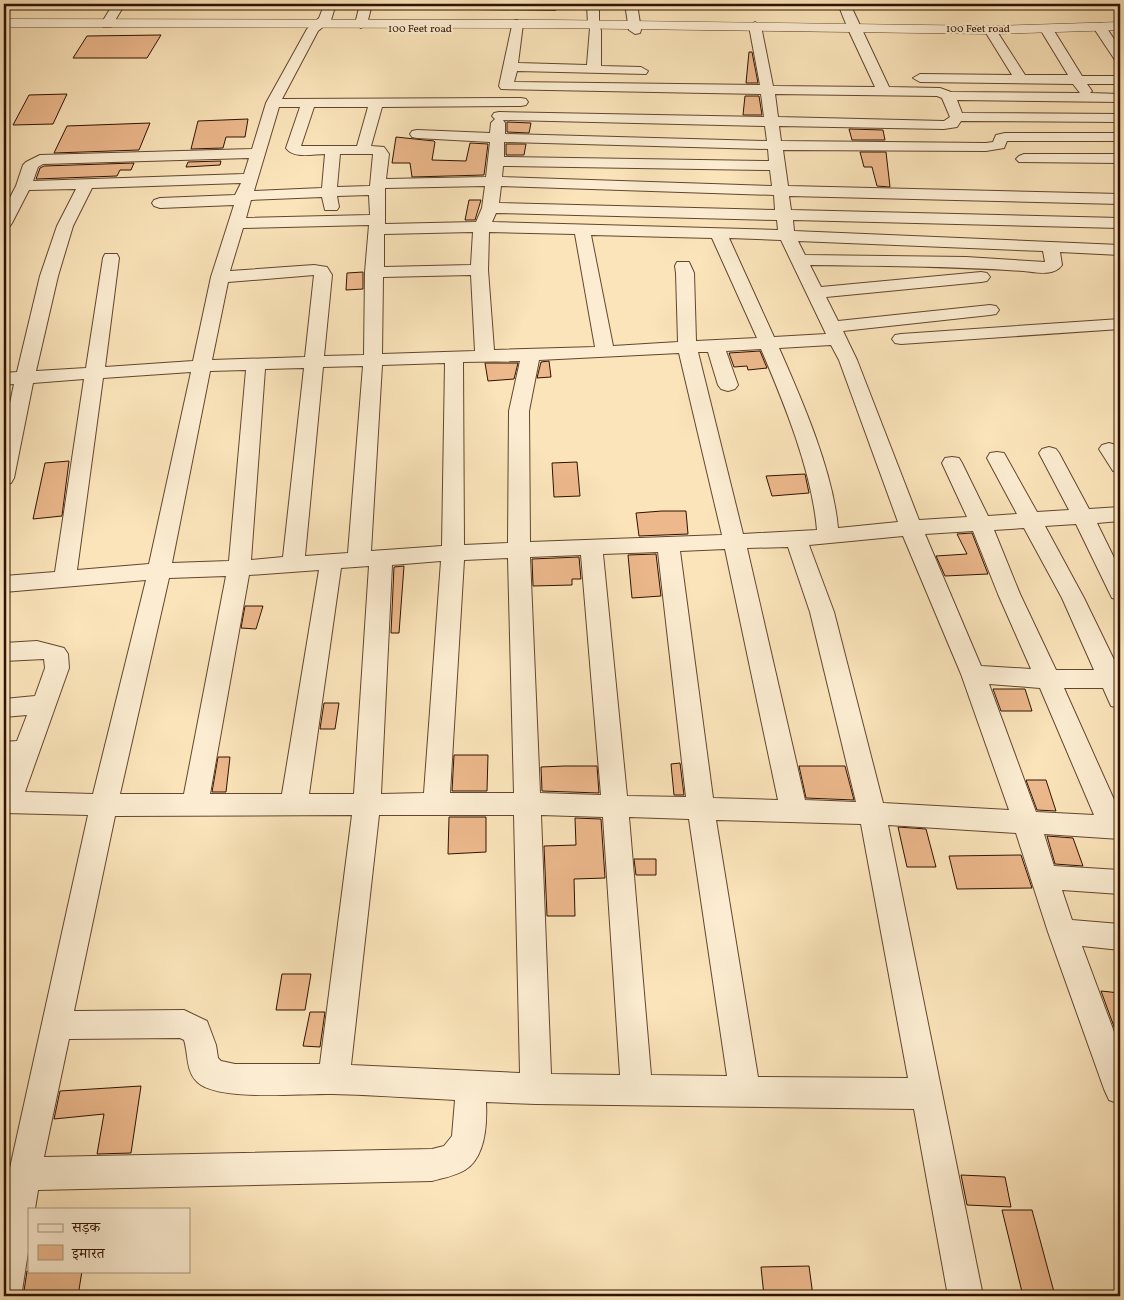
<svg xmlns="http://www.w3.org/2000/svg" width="1124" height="1300" viewBox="0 0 1124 1300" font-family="Vollkorn,'Noto Serif Devanagari',serif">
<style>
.building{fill:#ecb88c;stroke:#2f1200}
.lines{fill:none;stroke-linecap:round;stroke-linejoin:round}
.minor-casing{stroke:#62462e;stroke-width:2}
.tertiary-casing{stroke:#62462e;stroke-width:1}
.minor{fill:#fcedd2;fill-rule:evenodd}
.tertiary{fill:#fcedd2;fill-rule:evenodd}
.labels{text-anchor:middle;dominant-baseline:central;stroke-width:4;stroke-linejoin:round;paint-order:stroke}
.far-street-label{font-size:11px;fill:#2f1200;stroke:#fcedd2}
</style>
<rect width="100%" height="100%" fill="#fbe4ba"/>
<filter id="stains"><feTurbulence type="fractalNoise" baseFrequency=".004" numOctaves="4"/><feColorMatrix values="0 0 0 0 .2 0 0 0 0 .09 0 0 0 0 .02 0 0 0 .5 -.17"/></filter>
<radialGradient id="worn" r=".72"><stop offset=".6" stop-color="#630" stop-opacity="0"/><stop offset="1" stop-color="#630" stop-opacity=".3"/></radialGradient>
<!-- building -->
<g class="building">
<polygon points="161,35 147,58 73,58 87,36"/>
<polygon points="749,52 752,52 758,83 746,83"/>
<polygon points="67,94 53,124 13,125 29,95"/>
<polygon points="745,96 759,96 762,115 743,115"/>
<polygon points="248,119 245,137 226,137 223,148 191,149 198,121"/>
<polygon points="507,122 531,123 529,133 507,132"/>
<polygon points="150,123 139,150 54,153 67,126"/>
<polygon points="849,129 883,130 885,140 852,140"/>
<polygon points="396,137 434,141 435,142 432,160 466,161 470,143 488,144 484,175 412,177 410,163 392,163"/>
<polygon points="506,144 526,144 524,155 506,155"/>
<polygon points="860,152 886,152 890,187 877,186 872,167 864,167"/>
<polygon points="221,161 220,165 186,167 188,162"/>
<polygon points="134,163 131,170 120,170 117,176 36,179 40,168 44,166"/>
<polygon points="469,200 481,200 475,220 465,220"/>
<polygon points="363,272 363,289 346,290 347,273"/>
<polygon points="760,351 767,368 748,370 747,366 734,367 729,353"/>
<polygon points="549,361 551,377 537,378 541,362"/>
<polygon points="485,363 518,363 514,379 488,381"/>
<polygon points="69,461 62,516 33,519 45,463"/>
<polygon points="577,462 580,496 554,497 552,463"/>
<polygon points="805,474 809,493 772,496 766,476"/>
<polygon points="662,511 686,511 688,534 639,536 636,513"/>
<polygon points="972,533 988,574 945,576 936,556 967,554 957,534"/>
<polygon points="656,554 661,596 632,598 628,555"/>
<polygon points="579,557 581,579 572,579 572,585 533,586 532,559"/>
<polygon points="404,566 399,633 391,633 394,567"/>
<polygon points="245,606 263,606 256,629 241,628"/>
<polygon points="993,689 1025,689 1032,711 1001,711"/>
<polygon points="324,703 339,703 335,729 320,729"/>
<polygon points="454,755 488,755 487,791 452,791"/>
<polygon points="218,757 230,757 226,792 212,792"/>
<polygon points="680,763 684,795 674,795 671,764"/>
<polygon points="564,766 597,766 599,793 542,791 541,767"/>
<polygon points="799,766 845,766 854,800 806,798"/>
<polygon points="1026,780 1046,780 1056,811 1037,810"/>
<polygon points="449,817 486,817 486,852 448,854"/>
<polygon points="575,818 601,819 605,878 574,879 575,916 547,916 544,846 576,845"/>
<polygon points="898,827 926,829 936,867 907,867"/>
<polygon points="1047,836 1073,838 1083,866 1055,864"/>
<polygon points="1021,855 1032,888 957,889 949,856"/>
<polygon points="634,859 656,859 656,875 636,875"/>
<polygon points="282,974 311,974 305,1010 276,1010"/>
<polygon points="1101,991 1120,993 1120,1043"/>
<polygon points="310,1012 325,1012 320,1047 303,1046"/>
<polygon points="141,1086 131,1153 97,1154 104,1114 54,1119 60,1091"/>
<polygon points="961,1175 1005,1177 1011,1207 967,1205"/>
<polygon points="1002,1210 1032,1210 1054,1292 1022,1292"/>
<polygon points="809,1266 813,1296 764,1296 761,1267"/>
<polygon points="27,1271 82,1271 78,1296 21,1296 24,1291"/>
</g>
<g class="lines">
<defs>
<g id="minor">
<polygon points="113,4 125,4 111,27 103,27 101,24"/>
<path d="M179 4H336L331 20 318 31 282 99 521 98 526 99 528 102 526 105 521 106 382 107 371 146 384 147 389 154 386 179 486 177 490 142 417 138 412 137 410 134 412 131 417 130 490 133 491 123 495 119 492 116 494 113 499 112 764 117 761 94 501 89 499 86 513 21 517 20 523 24 518 63 587 65 590 28 588 25 587 4H599V27L601 30V66L641 67 648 71 646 74 517 71 514 82 760 85 749 26 755 22 761 26 773 86 875 87 848 29 838 4H850L889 87 940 88 951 92 1080 93 1073 84 920 82 913 78 920 74 1012 75 986 33 988 27 993 26 999 30 998 33 1025 75H1068L1040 29 1046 25 1051 26 1082 76H1120V84H1087L1092 91 1090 93 1120 94V102L957 100 962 113 1120 114V122L961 121 957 127 944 129 779 126 781 141 986 143 993 142 996 135 1005 133H1120V141H1007L1004 148 986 151 783 150 788 186 1120 194V204L789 196 791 210 1120 218V228L793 220 794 231 1120 245V255L1060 252 1062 265C1054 277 1035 272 1023 271 952 266 881 266 810 265L821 287 981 272 987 273 990 277 987 281 981 282 826 297 838 321 990 305 996 306 999 310 996 314 990 315 843 331 857 360 919 520 967 517 942 463 945 458 952 457 959 458 962 463 988 516 1017 514 987 458 990 453 997 452 1004 453 1037 512 1069 510 1039 453 1042 449 1049 447 1056 449 1059 453 1089 509 1120 507V521L1097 523 1120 570V600L1112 598 1109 592 1076 524 1045 526 1084 598 1119 670H1120V708L1111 706 1103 688H1064L1120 813V839L1044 834 1054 866 1120 870V894L1062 890 1072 920 1120 924V950L1082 946 1120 1048V1104L1109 1100 1104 1089 1048 932 1016 833 888 825 983 1296H948L914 1109 536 1104 486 1102C487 1123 486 1157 465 1170 455 1176 443 1178 432 1181L38 1190 35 1209H29V1246L22 1291 19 1296H4V1195L88 815 4 813V778L10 762H4V742L17 741 27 715 4 717V699L35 696 45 668 44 659 4 661V643L37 641 64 648 68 654 69 668 25 792 93 794 146 580 4 592V576L55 572 84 379 33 383 14 478 11 483 4 485V432L14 384 4 385V373L17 372 40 276 57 226 76 189 29 190 12 223 10 226 4 228V209L16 186 23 165 26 162 40 155 252 149 266 103 307 29 319 18 323 8 184 9 180 8ZM775 94 937 96 942 98 950 117 944 121 778 117ZM279 107H300L286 148C293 159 313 154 325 154L322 188 254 191ZM314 107H368L357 146H301ZM503 120 765 126 767 141 505 134V123ZM504 142 768 149 769 161 504 157ZM340 154H373L370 186 337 187ZM249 158 244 174 33 181 38 167 43 164ZM503 166 770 170 772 186 502 177ZM241 183 235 195 160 198 154 200 152 203 154 206 160 208 234 205 211 277 193 361 105 367 119 258 117 254H105L103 258 86 368 36 371 58 276 73 226 92 188ZM485 186 482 208 476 222 385 224V188ZM501 186 774 195 775 210 499 203ZM369 195 370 215 246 218 251 200 322 197 325 210H337L339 207 337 196ZM496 213 777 220 778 230 492 222ZM369 225 365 272 364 355 324 356 332 275 327 267 314 265 230 271 243 228ZM473 232 471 265 384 267V234ZM489 232 575 234 595 347 494 350 488 270ZM591 235 712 238 757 338 696 341 694 273 689 262H677L675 266 676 273 678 342 613 346ZM729 238 781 240 826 334 774 337ZM798 241 1043 251 1045 262 966 257 805 255ZM314 275 305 357 212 360 228 282ZM471 275 475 351 382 354 383 277ZM831 345 839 360 898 522 838 528C833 471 802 400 779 348ZM761 349C784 403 812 471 817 530L743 534 698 352H708L718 385 721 389 728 391 735 389 738 385 726 351ZM679 353 722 535 530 542 529 411 539 360ZM520 361 509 411 508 543 464 545 463 362ZM445 363 442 546 371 551 382 365ZM363 366 348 553 305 556 323 367ZM304 368 283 557 251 560 265 369ZM246 370 229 561 172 563 210 371ZM191 372 149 564 77 570 103 378ZM1024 528 1062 598 1094 670H1056L1020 594 994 530ZM973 531 998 594 1031 669 981 666 925 534ZM903 536 961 674 1009 810 883 803 834 612 809 545ZM788 547 810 612 856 802 805 800 747 548ZM725 549 778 800 713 798 680 551ZM658 552 686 797 627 796 603 554ZM581 555 601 795 540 793 530 557ZM508 558 514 793H450L464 560ZM441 561 424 793 381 794 392 565ZM369 566 354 794H309L341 568ZM319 570 282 794H210L249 575ZM226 576 184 794H120L169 578ZM989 684 1040 688 1094 815 1036 812ZM352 815 320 1064H235L221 1061 218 1058 216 1045 207 1021 184 1010 74 1011 115 816ZM379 815H514L520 1073 351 1065ZM541 815 603 817 620 1075 551 1074ZM629 817 689 819 727 1076 651 1075ZM716 820 861 824 908 1078 758 1077ZM180 1038 184 1040C189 1056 185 1074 201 1085 227 1101 301 1093 333 1094 374 1095 414 1098 455 1100L452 1136 444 1146 432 1149 44 1157 69 1039Z"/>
<polygon points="360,4 372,4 367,24 361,28 355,24"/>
<polygon points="402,4 560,4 561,6 555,10 408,8"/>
<polygon points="625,4 637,4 641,30 640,33 635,34 629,30"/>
<polygon points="1099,23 1104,24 1120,48 1120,61 1115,60 1093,27"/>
<polygon points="1024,154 1120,154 1120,163 1019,162 1016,159 1019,156"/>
<polygon points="1120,319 1120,329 901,344 895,343 892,339 895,335 901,334"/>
<polygon points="1109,443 1116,445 1120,451 1120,472 1113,471 1099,449 1102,445"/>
</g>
<polygon id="tertiary" points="4,19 554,20 993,26 1120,22 1120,30 993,34 554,28 4,27"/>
</defs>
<!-- minor casing -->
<use href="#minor" class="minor-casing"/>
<!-- tertiary casing -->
<use href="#tertiary" class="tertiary-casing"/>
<!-- minor -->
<use href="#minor" class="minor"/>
<!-- tertiary -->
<use href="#tertiary" class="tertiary"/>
</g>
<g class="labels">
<!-- far-street labels -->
<g class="far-street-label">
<text x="420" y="29">100 Feet road</text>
<text x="978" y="29">100 Feet road</text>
</g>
</g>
<!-- margin -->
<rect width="1124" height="1300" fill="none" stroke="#fbe4ba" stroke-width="20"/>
<rect x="5" y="5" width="1114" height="1290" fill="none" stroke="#2f1200" stroke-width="2.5"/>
<rect x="10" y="10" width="1104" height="1280" fill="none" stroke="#2f1200"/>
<!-- legend -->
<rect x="28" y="1208" width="162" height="65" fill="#fcedd2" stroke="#aa957e"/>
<rect x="38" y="1224" width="25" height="8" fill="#fcedd2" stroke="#aa957e"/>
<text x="72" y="1232" font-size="15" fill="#2f1200">सड़क</text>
<rect x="38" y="1245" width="25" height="15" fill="#ecb88c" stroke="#aa957e"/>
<text x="72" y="1258" font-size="15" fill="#2f1200">इमारत</text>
<rect width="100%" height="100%" filter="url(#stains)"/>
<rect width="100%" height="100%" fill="url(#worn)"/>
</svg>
